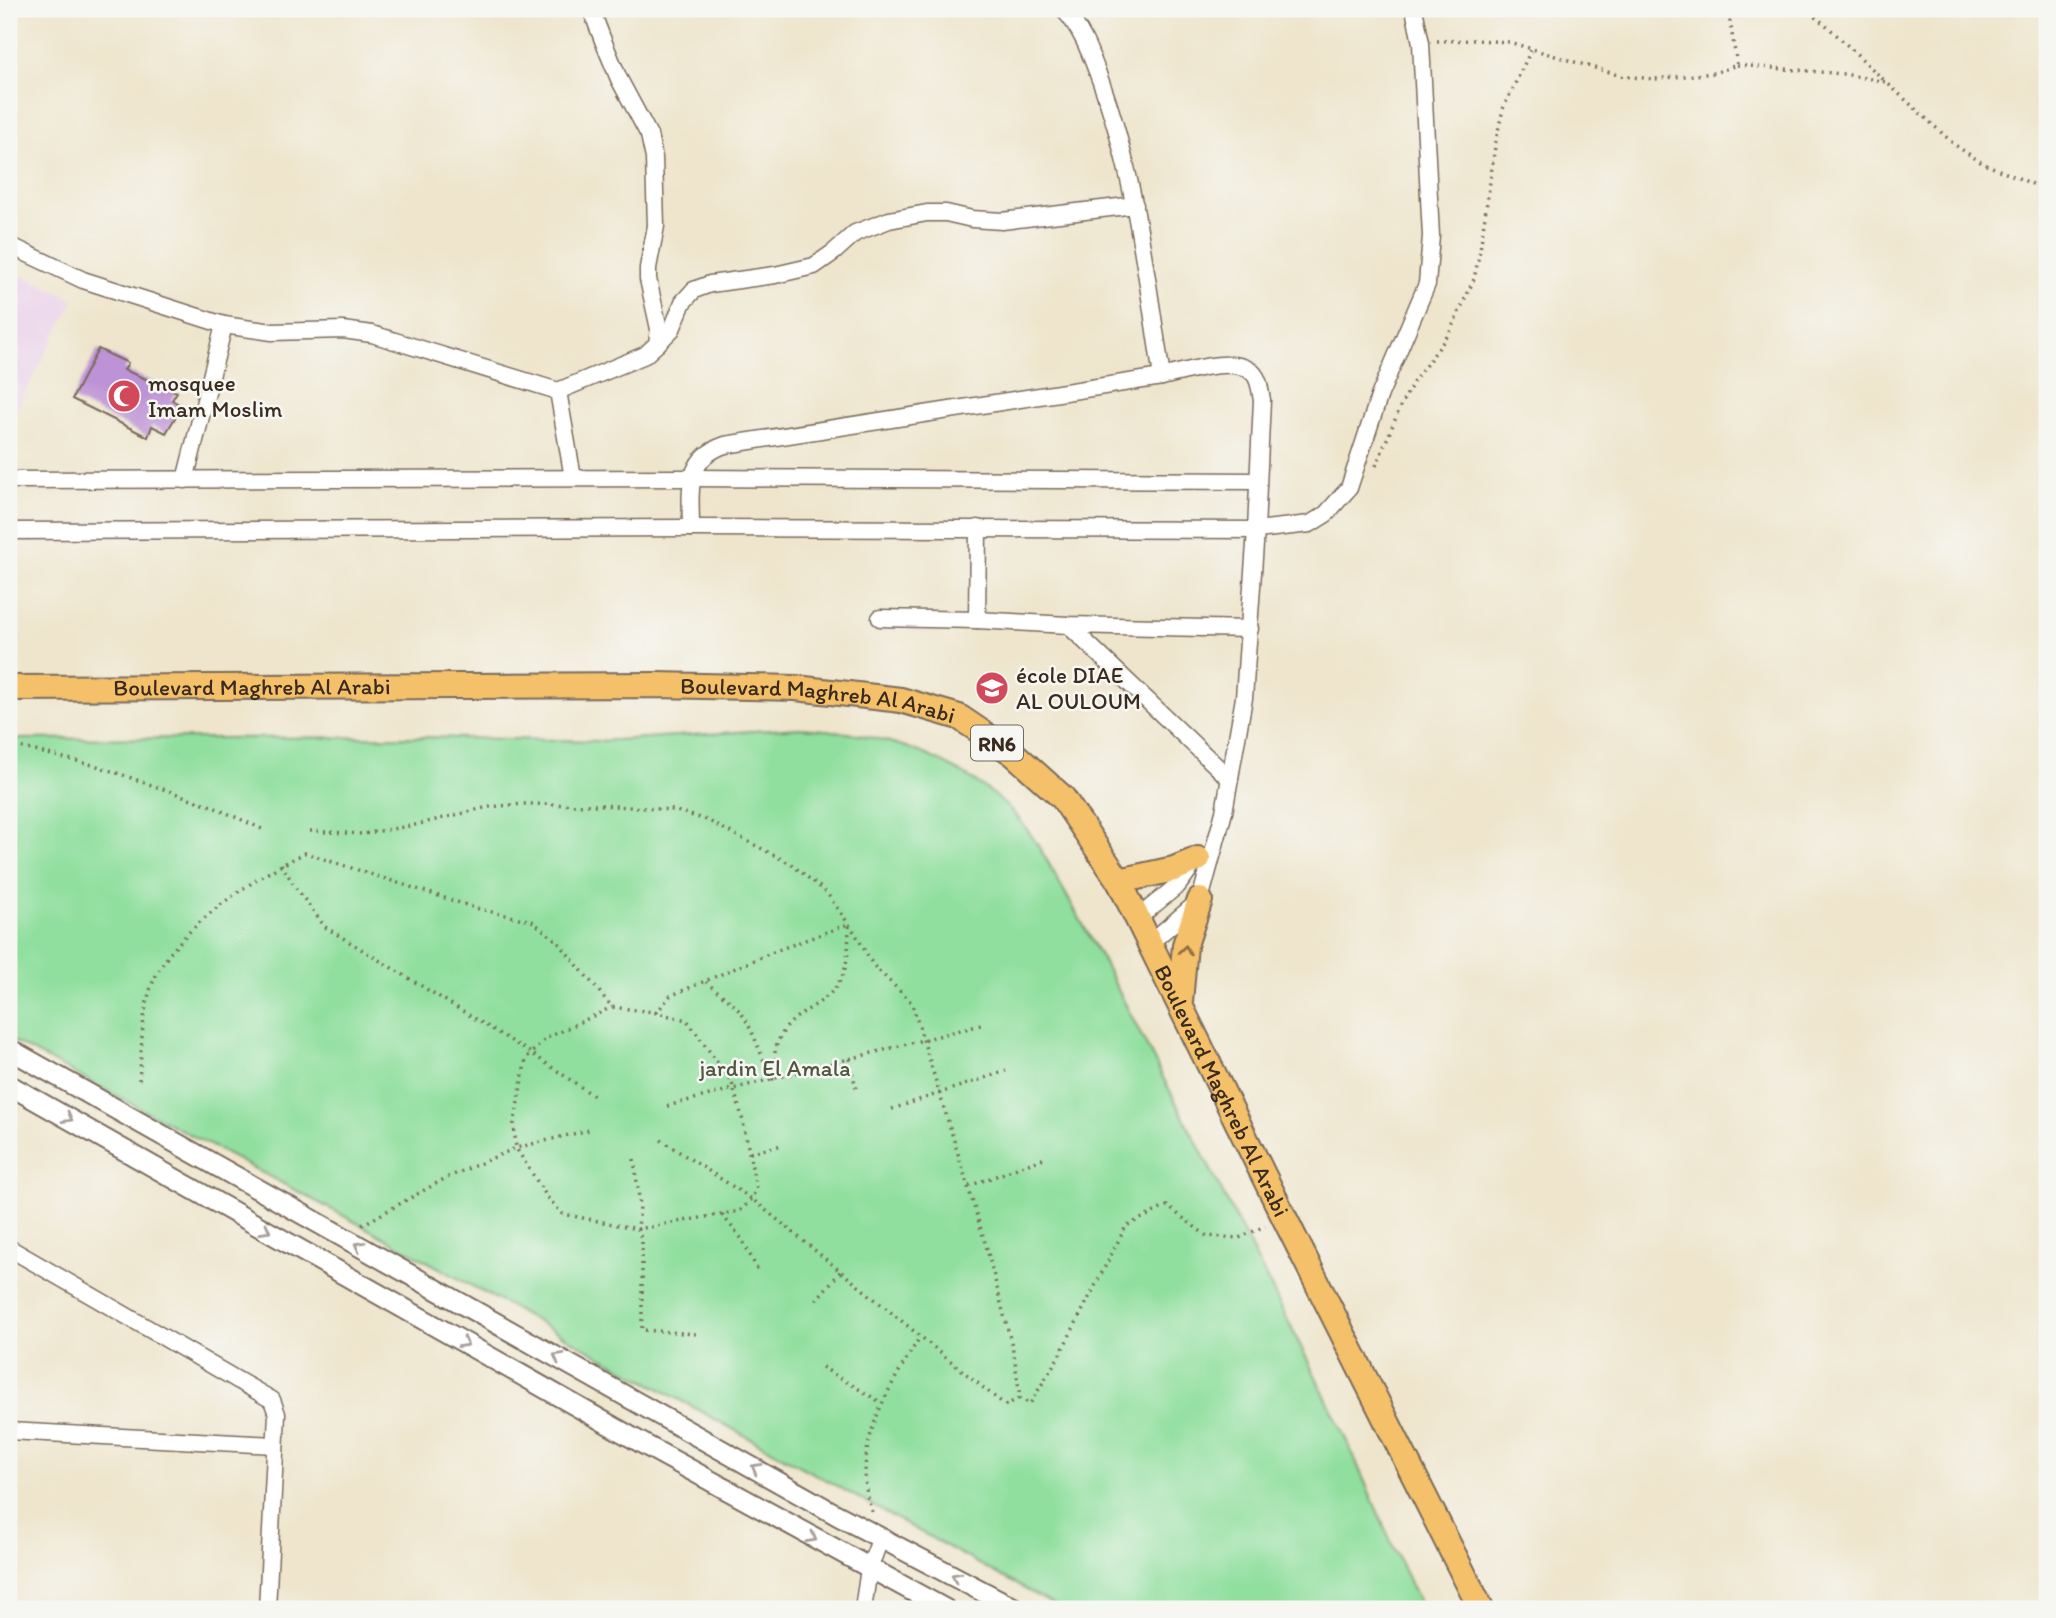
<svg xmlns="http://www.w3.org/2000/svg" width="2056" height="1618" viewBox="0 0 2056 1618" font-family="Itim,sans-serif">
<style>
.built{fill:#ebd1eb}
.green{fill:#90df9e;stroke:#66845e;stroke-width:2}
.building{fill:#bd92d6}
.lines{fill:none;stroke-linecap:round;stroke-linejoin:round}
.minor-casing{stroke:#7a6b5b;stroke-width:19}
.tertiary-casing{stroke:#7a6b5b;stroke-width:23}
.primary-casing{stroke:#7a6b5b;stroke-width:28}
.path{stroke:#7a6b5b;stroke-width:3.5;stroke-dasharray:2 5;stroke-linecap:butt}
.minor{stroke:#fff;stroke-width:16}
.tertiary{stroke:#fff;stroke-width:19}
.primary{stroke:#f4c16a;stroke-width:24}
.oneway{stroke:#8e6e40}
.oneway2{stroke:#a79f9a}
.labels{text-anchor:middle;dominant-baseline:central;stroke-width:5;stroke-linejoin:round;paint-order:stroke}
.shield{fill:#f6f6f2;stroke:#73675e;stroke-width:2}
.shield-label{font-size:21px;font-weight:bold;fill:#3b2a1e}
.poi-label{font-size:23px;fill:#3b2a1e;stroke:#f6f6f2;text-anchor:start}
.street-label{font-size:23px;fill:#3b2a1e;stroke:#f6f6f2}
.park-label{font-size:23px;fill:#50573e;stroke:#f6f6f2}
</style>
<rect width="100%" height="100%" fill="#f6f6f2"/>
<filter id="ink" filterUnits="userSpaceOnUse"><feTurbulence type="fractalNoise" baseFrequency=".0143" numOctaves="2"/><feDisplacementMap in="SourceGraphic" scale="14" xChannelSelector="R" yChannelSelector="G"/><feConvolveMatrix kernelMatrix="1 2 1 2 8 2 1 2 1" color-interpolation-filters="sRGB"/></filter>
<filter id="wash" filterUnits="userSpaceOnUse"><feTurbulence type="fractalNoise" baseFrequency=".00686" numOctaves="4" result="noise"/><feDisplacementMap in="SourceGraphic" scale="28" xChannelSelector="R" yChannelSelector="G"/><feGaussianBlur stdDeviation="1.57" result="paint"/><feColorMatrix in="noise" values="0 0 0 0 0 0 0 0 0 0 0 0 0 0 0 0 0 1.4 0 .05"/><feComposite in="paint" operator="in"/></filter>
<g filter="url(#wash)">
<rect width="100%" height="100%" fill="#eee5cc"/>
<!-- built -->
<polygon class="built" points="9,270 74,300 12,417 9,416"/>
<!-- green -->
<path class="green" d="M799 728C873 732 940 750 999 799 1028 823 1046 859 1064 891 1090 936 1114 981 1137 1027 1206 1162 1278 1296 1343 1433 1370 1491 1393 1552 1423 1609H1061L361 1225 9 1039V739L423 737 600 741Z"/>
<g id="blocks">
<!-- building -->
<polygon class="building" points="98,349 128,363 124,370 177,392 172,400 182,406 166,433 152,426 148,437 72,399"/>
</g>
</g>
<g filter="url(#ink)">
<use href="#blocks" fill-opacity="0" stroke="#7a6b5b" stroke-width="2"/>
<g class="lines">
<defs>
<g id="minor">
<path d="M1063 9C1081 28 1089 50 1098 74 1135 171 1146 275 1162 377"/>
<polyline points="9,245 83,280 224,325 185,480"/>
<polyline points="224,325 272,332 343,330 372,334 558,391 573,478"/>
<polyline points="657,344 672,329 683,302 694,290 710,284 775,275 814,266 834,252 855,233 889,220 927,213 946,213 972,219 1002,221 1135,205"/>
<polyline points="558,391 645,355 657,344 659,329 648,279 648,268 656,226 654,158 649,135 619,79 604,43 594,17 595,9"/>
<polyline points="9,480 691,478 1257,481"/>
<path d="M691 528C691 492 684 459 725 445L1162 377C1184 372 1237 354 1254 374 1260 381 1260 391 1262 400L1256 530 1244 698 1224 812 1200 900 1151 942"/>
<polyline points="9,531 691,528 1256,530 1310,524 1326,514 1349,488 1380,394 1427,284 1431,236 1421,43 1414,9"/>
<polyline points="880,618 977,620 1068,625 1250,629"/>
<polyline points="977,620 978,528"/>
<polyline points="1068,625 1230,779"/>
<polyline points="1138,918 1178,885 1195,862"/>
<polyline points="9,1248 272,1400 277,1414 267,1609"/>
<polyline points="9,1431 275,1445"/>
<polyline points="863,1609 869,1569 881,1537"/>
</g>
<g id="tertiary">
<polyline points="9,1049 837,1515 1016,1609"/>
<polyline points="9,1085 647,1446 945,1609"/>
</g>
<g id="primary">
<path id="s1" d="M9 688 657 685 796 688 901 700 959 717 1014 754 1063 798 1119 881 1284 1217 1481 1609"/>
<polyline points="1119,881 1174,869 1198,859"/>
<polyline points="1180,1002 1185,945 1200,900"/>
</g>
</defs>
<!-- minor casing -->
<use href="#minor" class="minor-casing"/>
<!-- tertiary casing -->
<use href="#tertiary" class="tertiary-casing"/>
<!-- primary casing -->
<use href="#primary" class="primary-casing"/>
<!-- path -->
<g class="path">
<polyline points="1803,9 1825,24 1885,81"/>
<polyline points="1437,41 1476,40 1509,42 1621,76 1655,79 1714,73 1737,65 1728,9"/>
<polyline points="1737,65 1844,74 1886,82 1955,145 1982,163 2047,190"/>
<polyline points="1376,466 1401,405 1414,381 1449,334 1474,279 1480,250 1496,140 1503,109 1531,50"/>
<polyline points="9,742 19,747 97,766 209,805 262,829"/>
<polyline points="310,831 363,834 415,825 488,807 524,804 602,805 673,810 707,820 791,864 826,892 855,933 873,965 912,1003 987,1249 1014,1354 1020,1398 1030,1404 1059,1356 1126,1226 1167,1206 1207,1236 1239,1238 1265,1226"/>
<polyline points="281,864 296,888 325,927 531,1053 597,1098"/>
<path d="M656 1013 670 996 778 950 849 924C848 953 850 978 825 998 810 1010 794 1015 783 1032 771 1051 776 1061 773 1079 762 1061 757 1040 747 1022 738 1005 720 994 706 982"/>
<polyline points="849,1059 857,1092"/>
<path d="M139 1080C142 1052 141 1021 149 994 164 935 253 878 305 853L479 909 532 921 558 942 612 1007 653 1012 687 1020 732 1083 742 1117 756 1187 752 1199 740 1211 638 1229 563 1214 547 1197 516 1148 514 1124 526 1058 547 1038 612 1007"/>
<polyline points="667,1106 981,1025"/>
<polyline points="892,1109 1006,1071"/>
<polyline points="661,1140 752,1199 996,1398 1006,1405 1020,1398"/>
<polyline points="750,1153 782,1145"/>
<polyline points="634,1159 640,1206 638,1229 642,1241 642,1330 697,1334"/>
<polyline points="969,1186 1047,1157"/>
<polyline points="722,1215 742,1239 759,1273"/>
<polyline points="362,1225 446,1178 516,1148 589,1130"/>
<polyline points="816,1300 841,1271"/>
<polyline points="822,1367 882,1403"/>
<path d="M872 1512C849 1449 888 1389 920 1337"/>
</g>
<!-- minor -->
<use href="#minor" class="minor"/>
<!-- tertiary -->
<use href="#tertiary" class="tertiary"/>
<!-- primary -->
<use href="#primary" class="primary"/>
</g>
<!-- one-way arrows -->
<defs><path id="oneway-chevron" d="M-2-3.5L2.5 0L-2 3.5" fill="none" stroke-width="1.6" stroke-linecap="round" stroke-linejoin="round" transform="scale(1.75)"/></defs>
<use class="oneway" href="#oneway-chevron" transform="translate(1185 950) rotate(-81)"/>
<g class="oneway2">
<use href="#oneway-chevron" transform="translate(68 1118) rotate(29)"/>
<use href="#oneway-chevron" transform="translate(266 1230) rotate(29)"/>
<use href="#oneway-chevron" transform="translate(359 1246) rotate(-151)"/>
<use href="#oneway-chevron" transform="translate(464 1343) rotate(29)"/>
<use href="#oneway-chevron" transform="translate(558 1357) rotate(-151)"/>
<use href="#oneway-chevron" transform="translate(756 1468) rotate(-150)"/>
<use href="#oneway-chevron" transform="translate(812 1538) rotate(29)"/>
<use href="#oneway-chevron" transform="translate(956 1577) rotate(-152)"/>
</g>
</g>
<!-- icons -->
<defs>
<symbol id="mosque-disc" viewBox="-11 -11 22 22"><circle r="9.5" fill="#d1495b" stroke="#f6f6f2"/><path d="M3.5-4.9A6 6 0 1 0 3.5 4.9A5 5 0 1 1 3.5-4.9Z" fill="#fff"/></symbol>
<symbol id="school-disc" viewBox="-11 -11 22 22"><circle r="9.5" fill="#d1495b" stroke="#f6f6f2"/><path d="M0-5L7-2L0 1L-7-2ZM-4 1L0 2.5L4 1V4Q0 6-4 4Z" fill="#fff"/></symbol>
</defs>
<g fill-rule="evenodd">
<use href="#mosque-disc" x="105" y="377" width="38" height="38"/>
<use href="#school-disc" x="973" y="669" width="38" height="38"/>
</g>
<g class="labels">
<!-- shield labels -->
<rect class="shield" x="971" y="725.5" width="52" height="35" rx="5"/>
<g class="shield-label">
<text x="997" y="743">RN6</text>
</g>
<!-- poi labels -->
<g class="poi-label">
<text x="148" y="383">mosquee<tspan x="148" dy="26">Imam Moslim</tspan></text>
<text x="1016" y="675">école DIAE<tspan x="1016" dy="26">AL OULOUM</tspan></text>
</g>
<!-- street labels -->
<g class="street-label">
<text stroke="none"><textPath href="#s1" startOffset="243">Boulevard Maghreb Al Arabi</textPath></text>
<text stroke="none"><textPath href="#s1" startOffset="810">Boulevard Maghreb Al Arabi</textPath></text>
<text stroke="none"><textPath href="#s1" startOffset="1419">Boulevard Maghreb Al Arabi</textPath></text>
</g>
<!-- park labels -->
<g class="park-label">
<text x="775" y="1068">jardin El Amala</text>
</g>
</g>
<!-- margin -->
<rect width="2056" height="1618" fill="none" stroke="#f6f6f2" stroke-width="35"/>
</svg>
